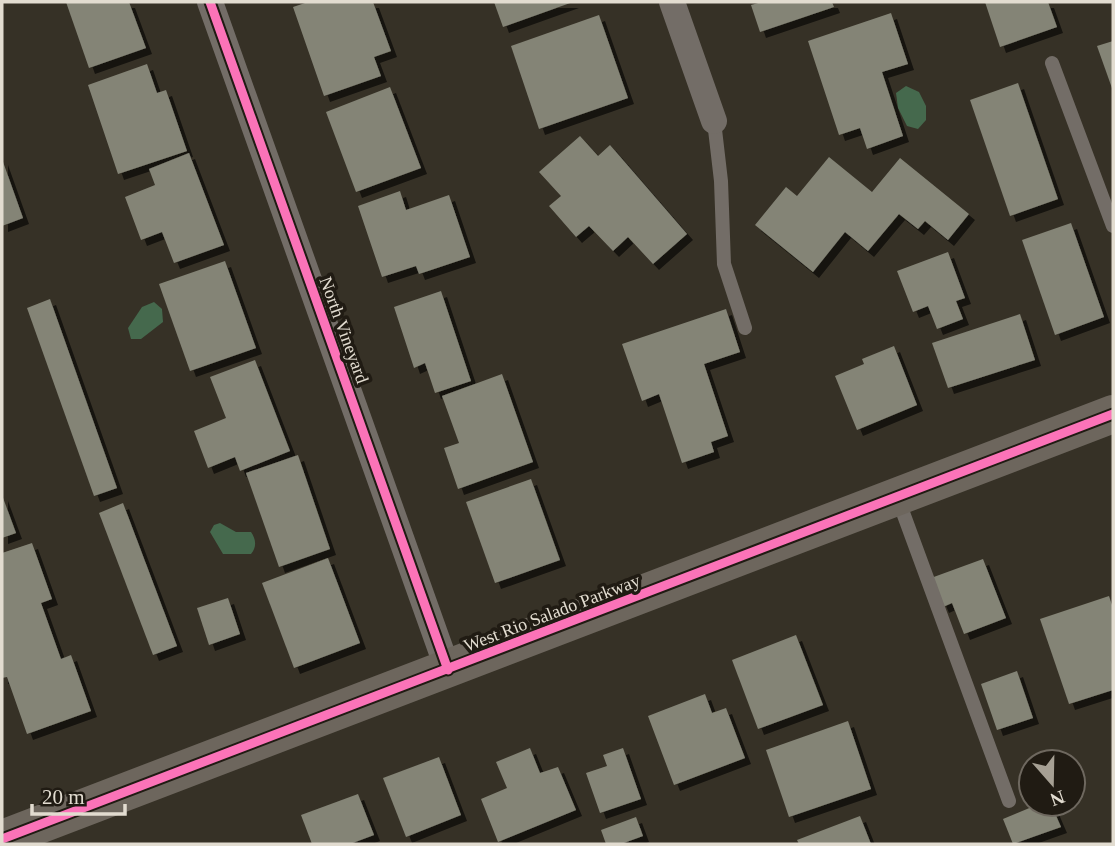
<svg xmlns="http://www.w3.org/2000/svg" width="1115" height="846" viewBox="0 0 1115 846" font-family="Georgia,serif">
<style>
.water{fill:#45694d}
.building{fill:#848476;filter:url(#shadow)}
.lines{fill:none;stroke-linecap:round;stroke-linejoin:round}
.lane{stroke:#736d67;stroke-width:14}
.street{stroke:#736d67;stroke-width:26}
.secondary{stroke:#6d665d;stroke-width:38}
.cycleway-casing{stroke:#201b13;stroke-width:13}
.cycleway{stroke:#fb73b8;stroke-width:9}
.labels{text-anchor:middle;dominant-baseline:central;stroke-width:7;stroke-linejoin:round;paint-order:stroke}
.street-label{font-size:18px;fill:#e2dcd0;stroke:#201b13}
</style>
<defs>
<filter id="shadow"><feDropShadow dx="6" dy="6" stdDeviation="0" flood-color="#0009"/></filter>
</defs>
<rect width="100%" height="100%" fill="#363126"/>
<!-- water -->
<g class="water">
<polygon points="906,86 919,92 926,106 926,120 918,129 907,126 898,108 896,93"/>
<polygon points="154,302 162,309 163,322 141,339 131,339 128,328 142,307"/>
<path d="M220 523 236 532H251C256 539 257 547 251 554H223L210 532 214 525Z"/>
</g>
<!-- building -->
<g class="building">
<polygon points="66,2 129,2 146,48 89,68"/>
<polygon points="308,2 373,2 391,51 374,57 381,76 324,96 293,7"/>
<polygon points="494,2 573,2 503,27"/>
<polygon points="762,2 832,2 834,7 760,32 751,5"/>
<polygon points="985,2 1048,2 1057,27 1000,47"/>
<polygon points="891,13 908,64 882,72 903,136 867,149 860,128 839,135 808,41"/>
<polygon points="599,15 628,98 539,129 511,46"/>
<polygon points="1113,41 1113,91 1097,46"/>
<polygon points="147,64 157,93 166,90 187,151 118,174 88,85"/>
<polygon points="1018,83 1058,199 1010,216 970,100"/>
<polygon points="390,87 421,168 356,192 326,112"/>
<polygon points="580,136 598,156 610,145 687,234 653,264 628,237 613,251 589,226 576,237 549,206 561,196 539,172"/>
<polygon points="189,153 224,245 174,263 162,232 141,240 125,197 155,185 149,169"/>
<polygon points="829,157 872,192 900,158 969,214 948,240 925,221 918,229 899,214 868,251 845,232 813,272 755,225 786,187 797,196"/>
<polygon points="2,159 23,218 2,226"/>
<polygon points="400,191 406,210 449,195 470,257 419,274 416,266 382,277 358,206"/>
<polygon points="1071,223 1104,317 1055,335 1022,240"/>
<polygon points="948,252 965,298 956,301 963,319 937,329 928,306 913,312 897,271"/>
<polygon points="225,261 256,348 190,371 159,284"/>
<polygon points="441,291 471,381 435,393 425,363 414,368 394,307"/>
<polygon points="50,299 117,488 94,496 27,308"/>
<polygon points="726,309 740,352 704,364 728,436 711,442 714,452 682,463 659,394 642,401 622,344"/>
<polygon points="1020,314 1035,360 948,388 932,343"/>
<polygon points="894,346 917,405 857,430 835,376 864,364 862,359"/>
<polygon points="255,360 290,451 240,471 235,457 208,468 194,431 226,418 210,377"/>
<polygon points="502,374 533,462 458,489 444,448 459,443 442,396"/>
<polygon points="298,455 330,549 279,567 246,473"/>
<polygon points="531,479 560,560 495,583 466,502"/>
<polygon points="2,495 16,533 2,538"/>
<polygon points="123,503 177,646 153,655 99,513"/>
<polygon points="32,543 52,599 41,603 61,659 71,655 91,711 27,734 7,677 2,678 2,553"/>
<polygon points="328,558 360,643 294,668 262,583"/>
<polygon points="983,559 1006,618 964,634 952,603 943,607 931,578"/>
<polygon points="1109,596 1113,608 1113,690 1069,704 1040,619"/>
<polygon points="228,598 240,634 209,645 197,608"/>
<polygon points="796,635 823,705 758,729 732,660"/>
<polygon points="1017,671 1033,718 997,730 981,684"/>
<polygon points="705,694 712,713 726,708 745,758 674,785 648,716"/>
<polygon points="848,721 871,789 789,817 766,750"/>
<polygon points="530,748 540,773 558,767 576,810 498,842 481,799 507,788 496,762"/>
<polygon points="623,748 641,799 600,813 586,773 607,766 603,755"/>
<polygon points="439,757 461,815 406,837 383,778"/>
<polygon points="358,794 374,835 350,844 312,844 301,815"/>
<polygon points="1039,804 1051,804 1061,827 1013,844 1003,819"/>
<polygon points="860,816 871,844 799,844 797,840"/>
<polygon points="636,817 643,836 621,844 606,844 601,830"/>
</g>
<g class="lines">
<!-- lane -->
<g class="lane">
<polyline points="1052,63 1113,226"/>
<polyline points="714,121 721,181 724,264 745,328"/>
<polyline points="898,499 1009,801"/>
</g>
<!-- street -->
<g class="street">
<polyline points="210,2 448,670"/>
<polyline points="672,2 714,121"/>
</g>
<!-- secondary -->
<polyline class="secondary" points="2,839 1113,414"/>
<defs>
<g id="cycleway">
<polyline points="210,2 448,670"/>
<polyline points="2,839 1113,414"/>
</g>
</defs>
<!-- cycleway casing -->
<use href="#cycleway" class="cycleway-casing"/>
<!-- cycleway -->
<use href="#cycleway" class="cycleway"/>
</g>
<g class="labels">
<!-- street labels -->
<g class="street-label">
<text transform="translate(344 330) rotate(70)">North Vineyard</text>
<text transform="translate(552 613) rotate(-21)">West Rio Salado Parkway</text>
</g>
</g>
<!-- border -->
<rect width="1115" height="846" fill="none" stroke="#e2dcd0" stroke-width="7"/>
<!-- north arrow -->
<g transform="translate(1052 783) rotate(160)"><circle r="33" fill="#201b13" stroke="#6e685f" stroke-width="2"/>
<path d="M0-5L12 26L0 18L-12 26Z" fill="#a6a094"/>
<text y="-10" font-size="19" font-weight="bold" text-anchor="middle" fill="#e2dcd0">N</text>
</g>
<!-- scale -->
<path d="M32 804v10h93v-10" fill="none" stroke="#e2dcd0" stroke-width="3.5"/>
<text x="42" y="804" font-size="21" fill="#e2dcd0" stroke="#201b13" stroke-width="5" paint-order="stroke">20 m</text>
</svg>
